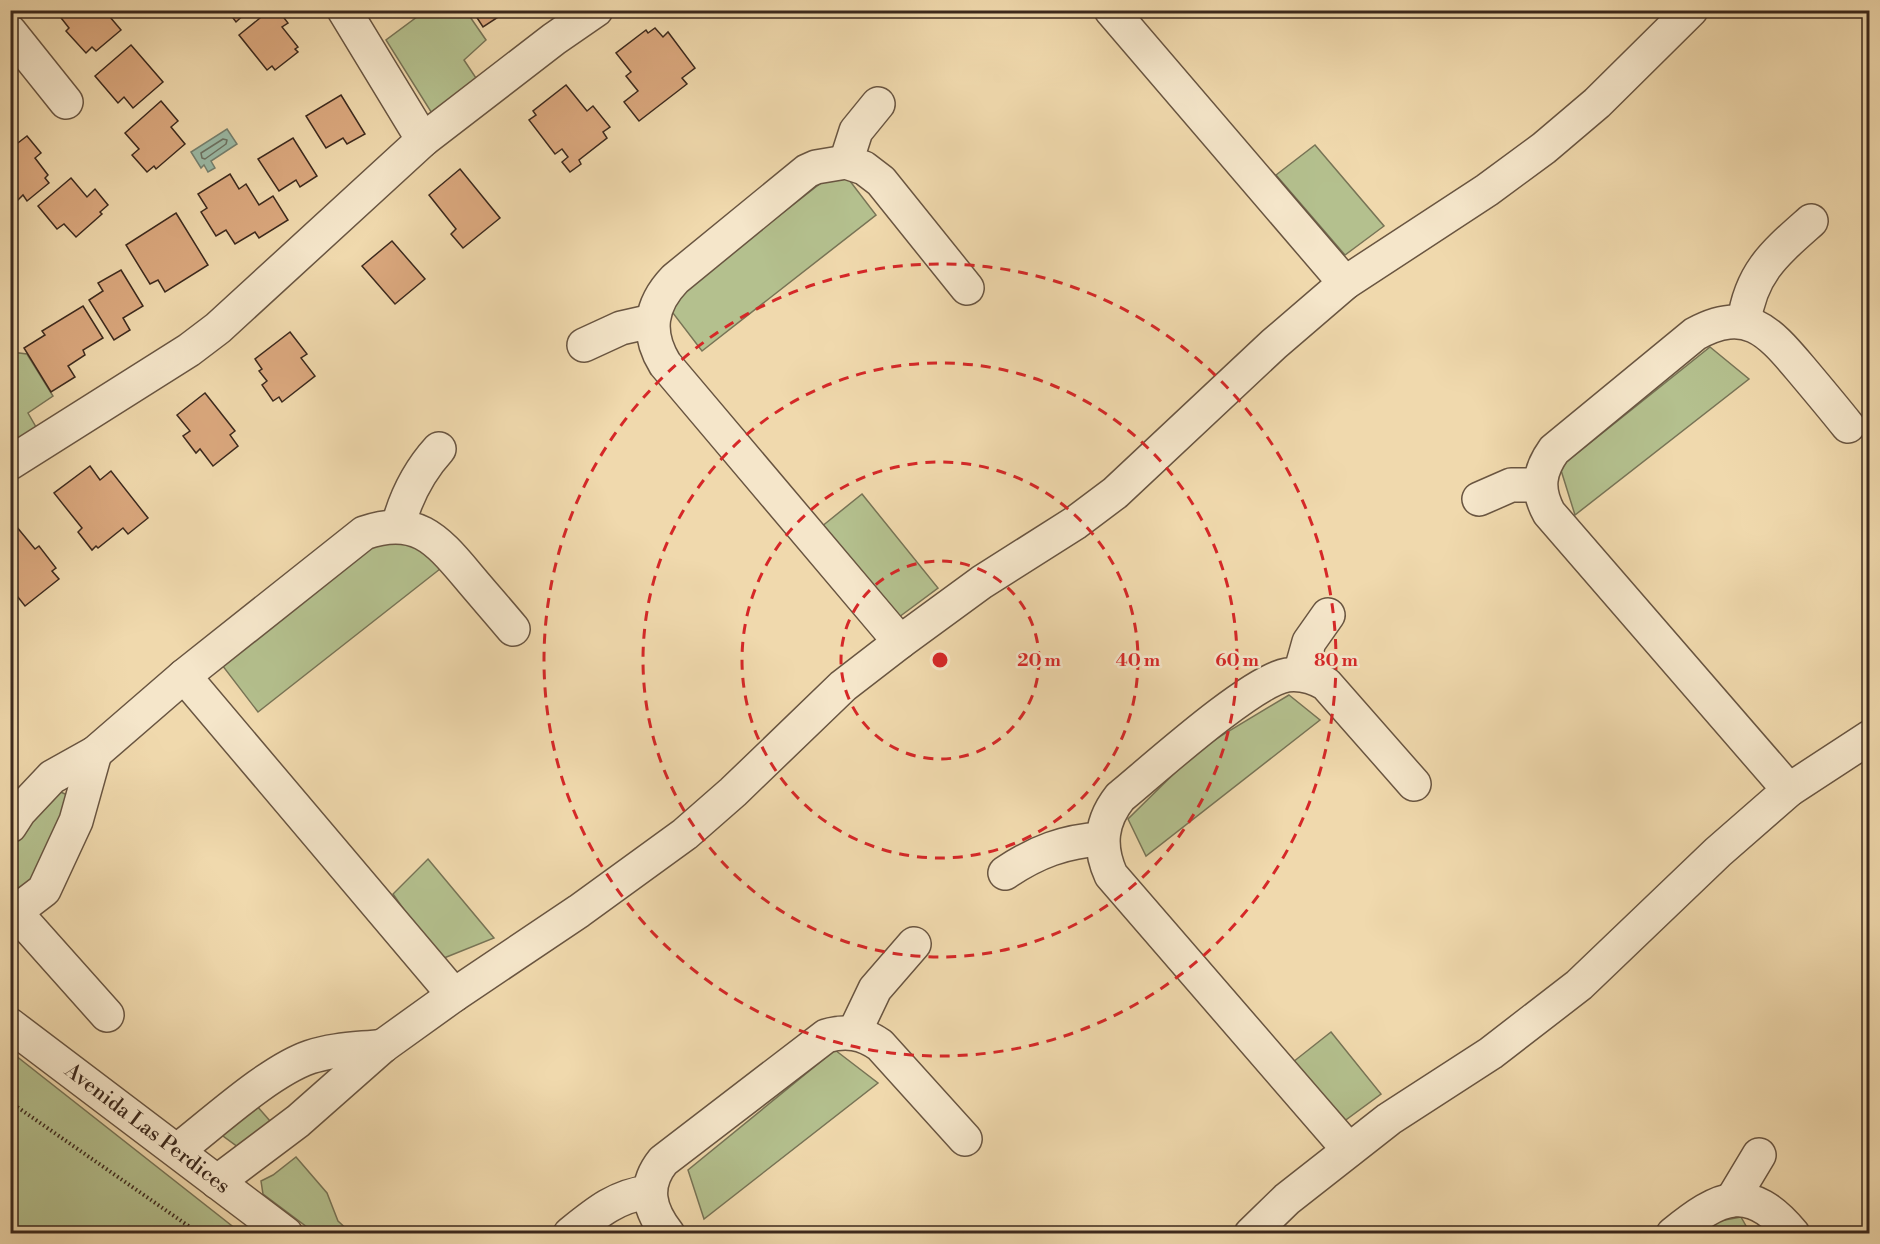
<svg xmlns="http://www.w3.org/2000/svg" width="1880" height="1244" viewBox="0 0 1880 1244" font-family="'Libre Bodoni',serif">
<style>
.green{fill:#b4c08e;stroke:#787456;stroke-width:1.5}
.water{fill:#9bbaa6;stroke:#75806f;stroke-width:1.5}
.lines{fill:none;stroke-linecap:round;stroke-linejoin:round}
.shore{stroke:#6c7262;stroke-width:1.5}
.building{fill:#dba87e;stroke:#3c291d;stroke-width:1.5}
.minor-casing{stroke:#695541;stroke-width:36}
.path{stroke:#3c291d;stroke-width:4;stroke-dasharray:1.5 3;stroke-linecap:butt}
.minor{stroke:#f5e6ca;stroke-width:33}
.ring{fill:none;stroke:#d62828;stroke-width:3;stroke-dasharray:10 8}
.labels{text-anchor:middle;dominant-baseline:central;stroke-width:5;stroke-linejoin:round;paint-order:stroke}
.street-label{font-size:21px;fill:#3c291d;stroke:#f5e6ca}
.centre{fill:#d62828;stroke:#f5e6ca;stroke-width:3}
.ring-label{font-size:18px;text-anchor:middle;font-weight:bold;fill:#d62828;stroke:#f5e6ca;stroke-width:5;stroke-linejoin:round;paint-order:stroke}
</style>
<rect width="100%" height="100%" fill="#f0d9ad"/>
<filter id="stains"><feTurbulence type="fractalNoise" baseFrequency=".00333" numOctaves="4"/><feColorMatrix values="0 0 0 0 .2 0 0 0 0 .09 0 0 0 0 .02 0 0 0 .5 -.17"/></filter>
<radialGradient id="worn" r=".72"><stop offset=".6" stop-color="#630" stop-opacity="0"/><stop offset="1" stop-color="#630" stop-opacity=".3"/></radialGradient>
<!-- green -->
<g class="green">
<polygon points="425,11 466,11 486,40 464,60 480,84 433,115 386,40"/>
<polygon points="1315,145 1384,226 1345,255 1276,175"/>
<polygon points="840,168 876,215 702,351 666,304"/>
<polygon points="1710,347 1749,379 1575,515 1560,467"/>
<polygon points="11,352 27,354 53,396 28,413 36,427 11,445"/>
<polygon points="862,494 938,588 895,620 821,527"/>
<polygon points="400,541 424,551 440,569 258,712 222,665 368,550 378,544"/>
<polygon points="1289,695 1320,720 1146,856 1128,819 1199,749"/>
<polygon points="56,790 72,797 56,853 11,907 10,844"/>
<polygon points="428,859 494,938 439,960 393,894"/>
<polygon points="1331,1032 1381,1094 1343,1122 1293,1062"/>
<polygon points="835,1050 878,1083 704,1219 688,1170"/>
<polygon points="10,1052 11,1052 241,1233 11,1233"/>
<polygon points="249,1097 270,1121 238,1147 219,1133"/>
<polygon points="296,1157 327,1193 338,1221 351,1233 315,1233 263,1194 261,1181 273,1175"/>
<polygon points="1741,1217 1750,1233 1700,1234 1714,1222"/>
</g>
<!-- water -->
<polygon class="water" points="227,129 237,144 211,161 215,168 208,172 204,165 201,168 191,152"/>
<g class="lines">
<!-- shore -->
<polygon class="shore" points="223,139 227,140 226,144 205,159 202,158 201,153"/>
</g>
<!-- building -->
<g class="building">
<polygon points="62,10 104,10 121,30 96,51 92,47 86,53 66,31 69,28 58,14"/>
<polygon points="227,10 249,10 236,22"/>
<polygon points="270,10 278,10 288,23 282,27 298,47 295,49 298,52 275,70 272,66 267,70 239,35"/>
<polygon points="472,10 509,10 483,27"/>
<polygon points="655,28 663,37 668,32 695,68 682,78 687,84 639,121 624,102 638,91 626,76 631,72 616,53 646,30 648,33"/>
<polygon points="131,45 163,82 133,108 124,97 118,103 95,76"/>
<polygon points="566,85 587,111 593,106 610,127 603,132 607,138 579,160 581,164 570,172 562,162 568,157 562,149 555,154 529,120 536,115 533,111"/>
<polygon points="341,95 365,134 347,144 343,138 326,148 306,116"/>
<polygon points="161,101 178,121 171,127 185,144 156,169 154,166 147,172 132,155 139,149 125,133"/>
<polygon points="27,136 41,153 35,158 48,175 45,178 49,183 27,201 23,195 18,200 10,191 10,149"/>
<polygon points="293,138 317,176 300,187 296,180 279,191 258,159"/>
<polygon points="460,169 500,218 463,248 451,234 456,229 429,195"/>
<polygon points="230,174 239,189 246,184 259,205 273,196 288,220 259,238 255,232 235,244 226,230 216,236 201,212 207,208 198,194"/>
<polygon points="71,178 87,197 95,189 108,205 100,212 102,214 76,237 64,224 57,229 38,206"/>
<polygon points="176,213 208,265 165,292 158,280 150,284 126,245"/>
<polygon points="392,241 425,279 395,304 362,266"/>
<polygon points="121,270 143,306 123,318 130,330 114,340 89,300 103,291 98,283"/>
<polygon points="83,306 103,338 83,350 85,355 68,366 75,377 51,392 24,348 45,335 42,331"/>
<polygon points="290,332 307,354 301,358 315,376 282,402 279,397 273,401 262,385 267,381 259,371 262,369 255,359"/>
<polygon points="205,393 235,431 230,435 238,446 213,466 200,449 196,453 183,436 190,431 177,415"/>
<polygon points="90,466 100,480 111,471 148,518 128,534 123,528 98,548 96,546 92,550 78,532 82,528 54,493"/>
<polygon points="16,526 35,549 39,546 56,568 52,571 59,579 25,606 10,587 10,530"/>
</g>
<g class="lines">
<defs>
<g id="minor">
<polyline points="344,10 423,140"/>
<polyline points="1111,10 1345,283"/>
<polyline points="10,32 66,102"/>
<polyline points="846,162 856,131 878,104"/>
<path d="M1744 322C1751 272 1775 253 1811 221"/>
<polyline points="584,345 621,328 652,321"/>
<polyline points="10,463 189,350 218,328 423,140 554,39 596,10"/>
<polyline points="1479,499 1511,485 1539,485"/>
<path d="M398 526C406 496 418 472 439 449"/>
<path d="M900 642 665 364C646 333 650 305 675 279L807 171 816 167 846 162 864 168 881 181 967 288"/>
<polyline points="1300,674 1309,642 1328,615"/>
<polyline points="184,676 454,995"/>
<path d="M1789 790 1549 513C1536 489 1539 471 1554 450L1695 334C1746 306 1768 330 1800 368 1816 387 1832 406 1848 426"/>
<path d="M10 826 19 812 52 777 95 753 184 676 364 533C415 515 436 538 467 575 482 593 498 611 513 629"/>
<path d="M1005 873C1036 852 1065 841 1102 839"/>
<polyline points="16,913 107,1015"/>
<polyline points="10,916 44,890 76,821 95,753"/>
<path id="s1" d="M10 1025 286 1234"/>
<polyline points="854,1033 875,989 914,944"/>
<path d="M178 1150C213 1123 269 1071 310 1057 334 1049 359 1049 383 1046"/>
<path d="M1349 1150 1111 875C1098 846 1101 821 1120 797 1153 770 1251 681 1287 675 1302 673 1314 677 1326 684L1414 784"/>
<polyline points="217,1182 298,1121 383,1046 454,995 579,911 685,834 733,792 843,686 900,642 982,582 1075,523 1115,493 1274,344 1345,283 1487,190 1544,148 1597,103 1691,10"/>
<polyline points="1732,1200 1759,1155"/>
<path d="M570 1234C596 1213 616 1196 649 1192"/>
<path d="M668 1234C649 1210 643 1186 663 1161L826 1036C846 1030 863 1033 880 1045L965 1139"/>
<polyline points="1251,1234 1287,1199 1389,1119 1491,1053 1579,985 1718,852 1789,790 1870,737"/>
<path d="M1673 1234C1720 1196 1749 1181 1793 1234"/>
</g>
</defs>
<!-- minor casing -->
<use href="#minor" class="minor-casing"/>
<!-- path -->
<polyline class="path" points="10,1102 200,1234"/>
<!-- minor -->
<use href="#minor" class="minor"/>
</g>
<!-- distance rings -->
<g class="ring">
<circle cx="940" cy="660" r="99"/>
<circle cx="940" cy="660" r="198"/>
<circle cx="940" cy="660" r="297"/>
<circle cx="940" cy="660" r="396"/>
</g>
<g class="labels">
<!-- street labels -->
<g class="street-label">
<text stroke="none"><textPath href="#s1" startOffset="172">Avenida Las Perdices</textPath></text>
</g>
</g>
<circle cx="940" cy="660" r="9" class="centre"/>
<g class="ring-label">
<text x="1039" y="666">20 m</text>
<text x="1138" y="666">40 m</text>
<text x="1237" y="666">60 m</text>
<text x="1336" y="666">80 m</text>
</g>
<!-- margin -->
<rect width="1880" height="1244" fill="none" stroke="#f0d9ad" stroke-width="36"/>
<rect x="12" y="12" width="1856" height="1220" fill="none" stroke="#3c291d" stroke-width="3"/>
<rect x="18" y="18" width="1844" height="1208" fill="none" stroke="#3c291d" stroke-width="1.5"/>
<rect width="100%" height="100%" filter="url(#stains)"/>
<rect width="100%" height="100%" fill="url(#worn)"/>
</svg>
